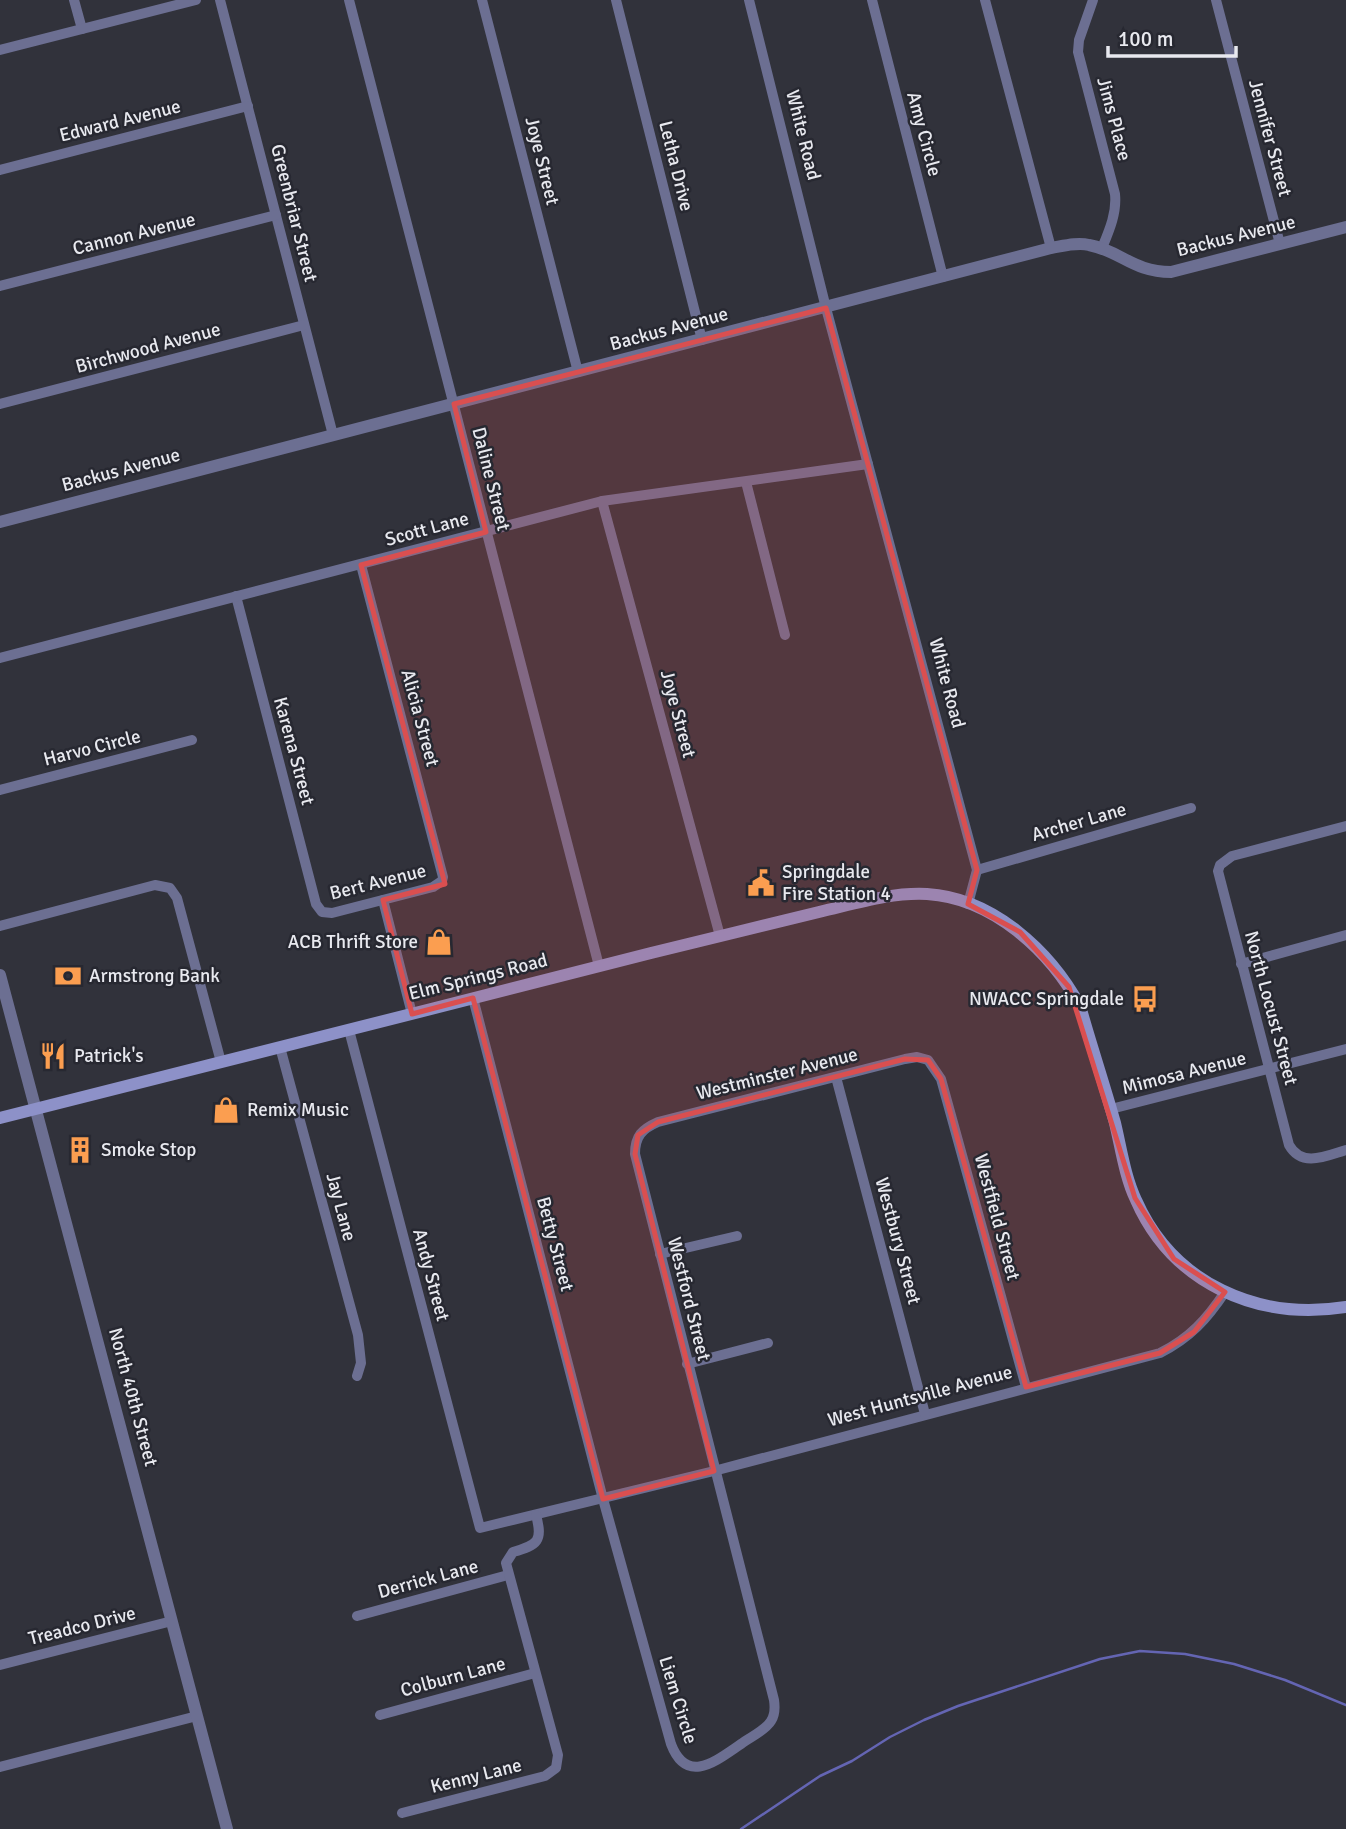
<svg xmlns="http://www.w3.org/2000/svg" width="1346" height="1829" viewBox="0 0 1346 1829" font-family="Signika,sans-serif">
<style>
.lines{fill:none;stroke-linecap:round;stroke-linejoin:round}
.stream{stroke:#6465b3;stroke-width:2.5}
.minor{stroke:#6c6f92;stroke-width:10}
.tertiary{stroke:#6c6f92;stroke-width:12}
.secondary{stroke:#8d91c8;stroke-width:12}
.marked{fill:#da4f50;fill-opacity:0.2;stroke:#da4f50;stroke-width:5;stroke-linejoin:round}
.labels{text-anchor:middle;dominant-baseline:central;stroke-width:5;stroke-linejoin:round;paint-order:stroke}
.street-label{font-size:19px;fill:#e8e9ef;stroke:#272831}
.poi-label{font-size:19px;fill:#e8e9ef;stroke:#272831;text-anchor:start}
</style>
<rect width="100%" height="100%" fill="#31323b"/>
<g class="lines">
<!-- stream -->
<polyline class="stream" points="741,1829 820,1776 852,1761 890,1737 924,1720 958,1706 1100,1659 1140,1651 1185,1654 1234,1664 1285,1680 1346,1705"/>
<!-- minor -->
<g class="minor">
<polyline points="74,0 82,29"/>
<polyline points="220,0 333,435"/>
<polyline points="349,0 599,966"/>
<polyline points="482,0 578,372"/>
<polyline points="616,0 702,340"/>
<polyline points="749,0 826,308 977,870 968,904"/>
<polyline points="872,0 943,277"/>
<polyline points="985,0 1051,248"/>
<path d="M1093 0 1079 40 1078 52 1115 194C1117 213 1109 231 1102 248"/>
<polyline points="1216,0 1280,244"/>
<polyline points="0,50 196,0"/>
<polyline points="0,170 248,106"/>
<polyline points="0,286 276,215"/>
<polyline points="0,404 304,325"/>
<polyline points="746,482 785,635"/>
<polyline points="602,501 720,936"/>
<polyline points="236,596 316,904 322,912 332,913 433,887 442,881 443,877 361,565"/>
<polyline points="0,658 602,501 868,464"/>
<polyline points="0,790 192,740"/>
<path d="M1346 826 1232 856 1220 865 1218 871 1289 1145C1302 1168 1326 1156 1346 1150"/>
<polyline points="977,870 1191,808"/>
<polyline points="383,900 412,1014"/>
<polyline points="0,926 155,885 170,888 177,898 221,1062"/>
<polyline points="1241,964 1346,935"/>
<path d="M473 998 603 1499 671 1744C687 1786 717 1760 741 1744 750 1737 765 1731 771 1721 775 1715 775 1707 774 1700L635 1154C635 1136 642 1129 658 1122L905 1059 917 1057 928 1060 941 1079 1026 1387"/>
<path d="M349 1030 480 1528 714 1471 1160 1353C1190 1338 1207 1319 1225 1292"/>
<polyline points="280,1047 358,1335 361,1363 357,1376"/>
<polyline points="836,1077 925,1414"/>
<polyline points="1111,1109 1346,1049"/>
<polyline points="660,1254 737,1236"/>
<polyline points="687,1364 768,1343"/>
<polyline points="357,1616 508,1575"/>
<polyline points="0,1665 172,1621"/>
<polyline points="380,1715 535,1673"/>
<polyline points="0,1767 197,1716"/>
<path d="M402 1813 545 1776 556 1768 558 1755 506 1563 513 1552C538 1545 543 1541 536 1515"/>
</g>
<!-- tertiary -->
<g class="tertiary">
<path d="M0 522 1051 248C1063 246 1077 242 1089 245 1121 251 1133 272 1171 272L1346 227"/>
<polyline points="0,975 227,1829"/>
</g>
<!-- secondary -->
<path class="secondary" d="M0 1118C217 1064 434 1008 651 953 707 939 763 926 819 912 854 904 891 892 927 894 993 898 1050 951 1080 1006 1091 1045 1104 1084 1115 1123 1121 1148 1125 1177 1136 1200 1173 1284 1258 1321 1346 1307"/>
</g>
<!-- marked area -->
<path class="marked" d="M826 308 977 870 968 904 1020 932 1069 987 1135 1198 1174 1259 1225 1292 1194 1332 1160 1353 1026 1387 941 1079 928 1060 905 1059 658 1122 638 1135 635 1154 714 1471 603 1499 473 998 412 1014 383 900 445 884 361 565 486 532 454 404Z"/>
<!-- icons -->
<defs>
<symbol id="civic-bare" viewBox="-9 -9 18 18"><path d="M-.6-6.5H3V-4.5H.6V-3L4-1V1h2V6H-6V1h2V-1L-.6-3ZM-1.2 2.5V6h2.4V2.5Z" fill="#fb9e50" stroke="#272831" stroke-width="2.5" paint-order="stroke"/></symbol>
<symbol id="shop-bare" viewBox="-9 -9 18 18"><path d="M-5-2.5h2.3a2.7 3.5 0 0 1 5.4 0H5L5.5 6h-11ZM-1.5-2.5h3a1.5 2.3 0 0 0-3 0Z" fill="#fb9e50" stroke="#272831" stroke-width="2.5" paint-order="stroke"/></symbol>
<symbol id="bank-bare" viewBox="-9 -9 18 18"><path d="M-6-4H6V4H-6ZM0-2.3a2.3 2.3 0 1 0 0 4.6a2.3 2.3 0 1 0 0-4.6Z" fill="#fb9e50" stroke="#272831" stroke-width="2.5" paint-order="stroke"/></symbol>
<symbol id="bus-bare" viewBox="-9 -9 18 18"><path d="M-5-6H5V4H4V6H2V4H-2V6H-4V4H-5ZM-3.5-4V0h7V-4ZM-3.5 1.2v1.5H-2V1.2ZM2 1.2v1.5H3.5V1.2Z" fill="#fb9e50" stroke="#272831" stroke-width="2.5" paint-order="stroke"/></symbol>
<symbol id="restaurant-bare" viewBox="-9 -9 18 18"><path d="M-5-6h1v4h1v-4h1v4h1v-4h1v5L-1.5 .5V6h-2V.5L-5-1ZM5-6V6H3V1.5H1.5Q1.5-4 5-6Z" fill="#fb9e50" stroke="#272831" stroke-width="2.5" paint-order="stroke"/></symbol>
<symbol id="building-bare" viewBox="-9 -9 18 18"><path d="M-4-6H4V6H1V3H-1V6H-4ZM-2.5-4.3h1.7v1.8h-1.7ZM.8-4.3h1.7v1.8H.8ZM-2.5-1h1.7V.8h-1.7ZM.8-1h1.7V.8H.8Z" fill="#fb9e50" stroke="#272831" stroke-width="2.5" paint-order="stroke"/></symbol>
</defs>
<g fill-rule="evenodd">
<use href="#civic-bare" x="742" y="864" width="38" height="38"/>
<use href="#shop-bare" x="420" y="923" width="38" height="38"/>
<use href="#bank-bare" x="49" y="957" width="38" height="38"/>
<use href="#bus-bare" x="1126" y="980" width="38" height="38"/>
<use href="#restaurant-bare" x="34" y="1037" width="38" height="38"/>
<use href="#shop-bare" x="207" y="1091" width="38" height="38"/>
<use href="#building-bare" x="61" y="1131" width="38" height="38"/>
</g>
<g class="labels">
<!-- street labels -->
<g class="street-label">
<text transform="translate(1114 119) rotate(75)">Jims Place</text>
<text transform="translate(120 121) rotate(-14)">Edward Avenue</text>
<text transform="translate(924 134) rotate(75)">Amy Circle</text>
<text transform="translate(803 135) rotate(76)">White Road</text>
<text transform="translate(1270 138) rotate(75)">Jennifer Street</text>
<text transform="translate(542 161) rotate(76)">Joye Street</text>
<text transform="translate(676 166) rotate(76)">Letha Drive</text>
<text transform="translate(294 213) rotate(76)">Greenbriar Street</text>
<text transform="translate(134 234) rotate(-14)">Cannon Avenue</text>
<text transform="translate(1236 236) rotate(-14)">Backus Avenue</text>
<text transform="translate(669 329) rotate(-15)">Backus Avenue</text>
<text transform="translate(148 348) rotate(-15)">Birchwood Avenue</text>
<text transform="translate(121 470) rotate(-15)">Backus Avenue</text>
<text transform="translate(491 479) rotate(76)">Daline Street</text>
<text transform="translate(427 529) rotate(-15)">Scott Lane</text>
<text transform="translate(947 683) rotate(75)">White Road</text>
<text transform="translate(678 714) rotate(75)">Joye Street</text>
<text transform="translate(420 718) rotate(75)">Alicia Street</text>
<text transform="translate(92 748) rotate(-14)">Harvo Circle</text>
<text transform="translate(294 751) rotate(75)">Karena Street</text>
<text transform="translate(1079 822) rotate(-16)">Archer Lane</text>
<text transform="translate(378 882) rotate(-14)">Bert Avenue</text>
<text transform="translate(478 977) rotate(-14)">Elm Springs Road</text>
<text transform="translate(1271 1008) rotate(75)">North Locust Street</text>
<text transform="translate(1184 1073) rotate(-14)">Mimosa Avenue</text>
<text transform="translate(777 1074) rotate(-14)">Westminster Avenue</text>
<text transform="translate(341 1207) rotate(75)">Jay Lane</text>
<text transform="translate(997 1217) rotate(75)">Westfield Street</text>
<text transform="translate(898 1241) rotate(75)">Westbury Street</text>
<text transform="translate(555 1244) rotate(75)">Betty Street</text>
<text transform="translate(431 1275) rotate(75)">Andy Street</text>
<text transform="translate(689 1299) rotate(76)">Westford Street</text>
<text transform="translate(920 1396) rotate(-15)">West Huntsville Avenue</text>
<text transform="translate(133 1397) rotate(75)">North 40th Street</text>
<text transform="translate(428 1579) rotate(-15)">Derrick Lane</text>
<text transform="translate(82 1626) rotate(-14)">Treadco Drive</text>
<text transform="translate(453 1677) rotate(-15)">Colburn Lane</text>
<text transform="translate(678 1700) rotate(73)">Liem Circle</text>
<text transform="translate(476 1776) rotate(-14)">Kenny Lane</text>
</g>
<!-- poi labels -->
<g class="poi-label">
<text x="782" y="872">Springdale<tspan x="782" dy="22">Fire Station 4</tspan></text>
<text x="418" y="942" text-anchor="end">ACB Thrift Store</text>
<text x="89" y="976">Armstrong Bank</text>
<text x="1124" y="999" text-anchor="end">NWACC Springdale</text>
<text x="74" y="1056">Patrick's</text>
<text x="247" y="1110">Remix Music</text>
<text x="101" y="1150">Smoke Stop</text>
</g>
</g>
<!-- scale -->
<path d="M1108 46v10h128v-10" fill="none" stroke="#e8e9ef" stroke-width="3.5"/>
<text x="1118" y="46" font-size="21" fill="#e8e9ef" stroke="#272831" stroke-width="5" paint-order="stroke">100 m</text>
</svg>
